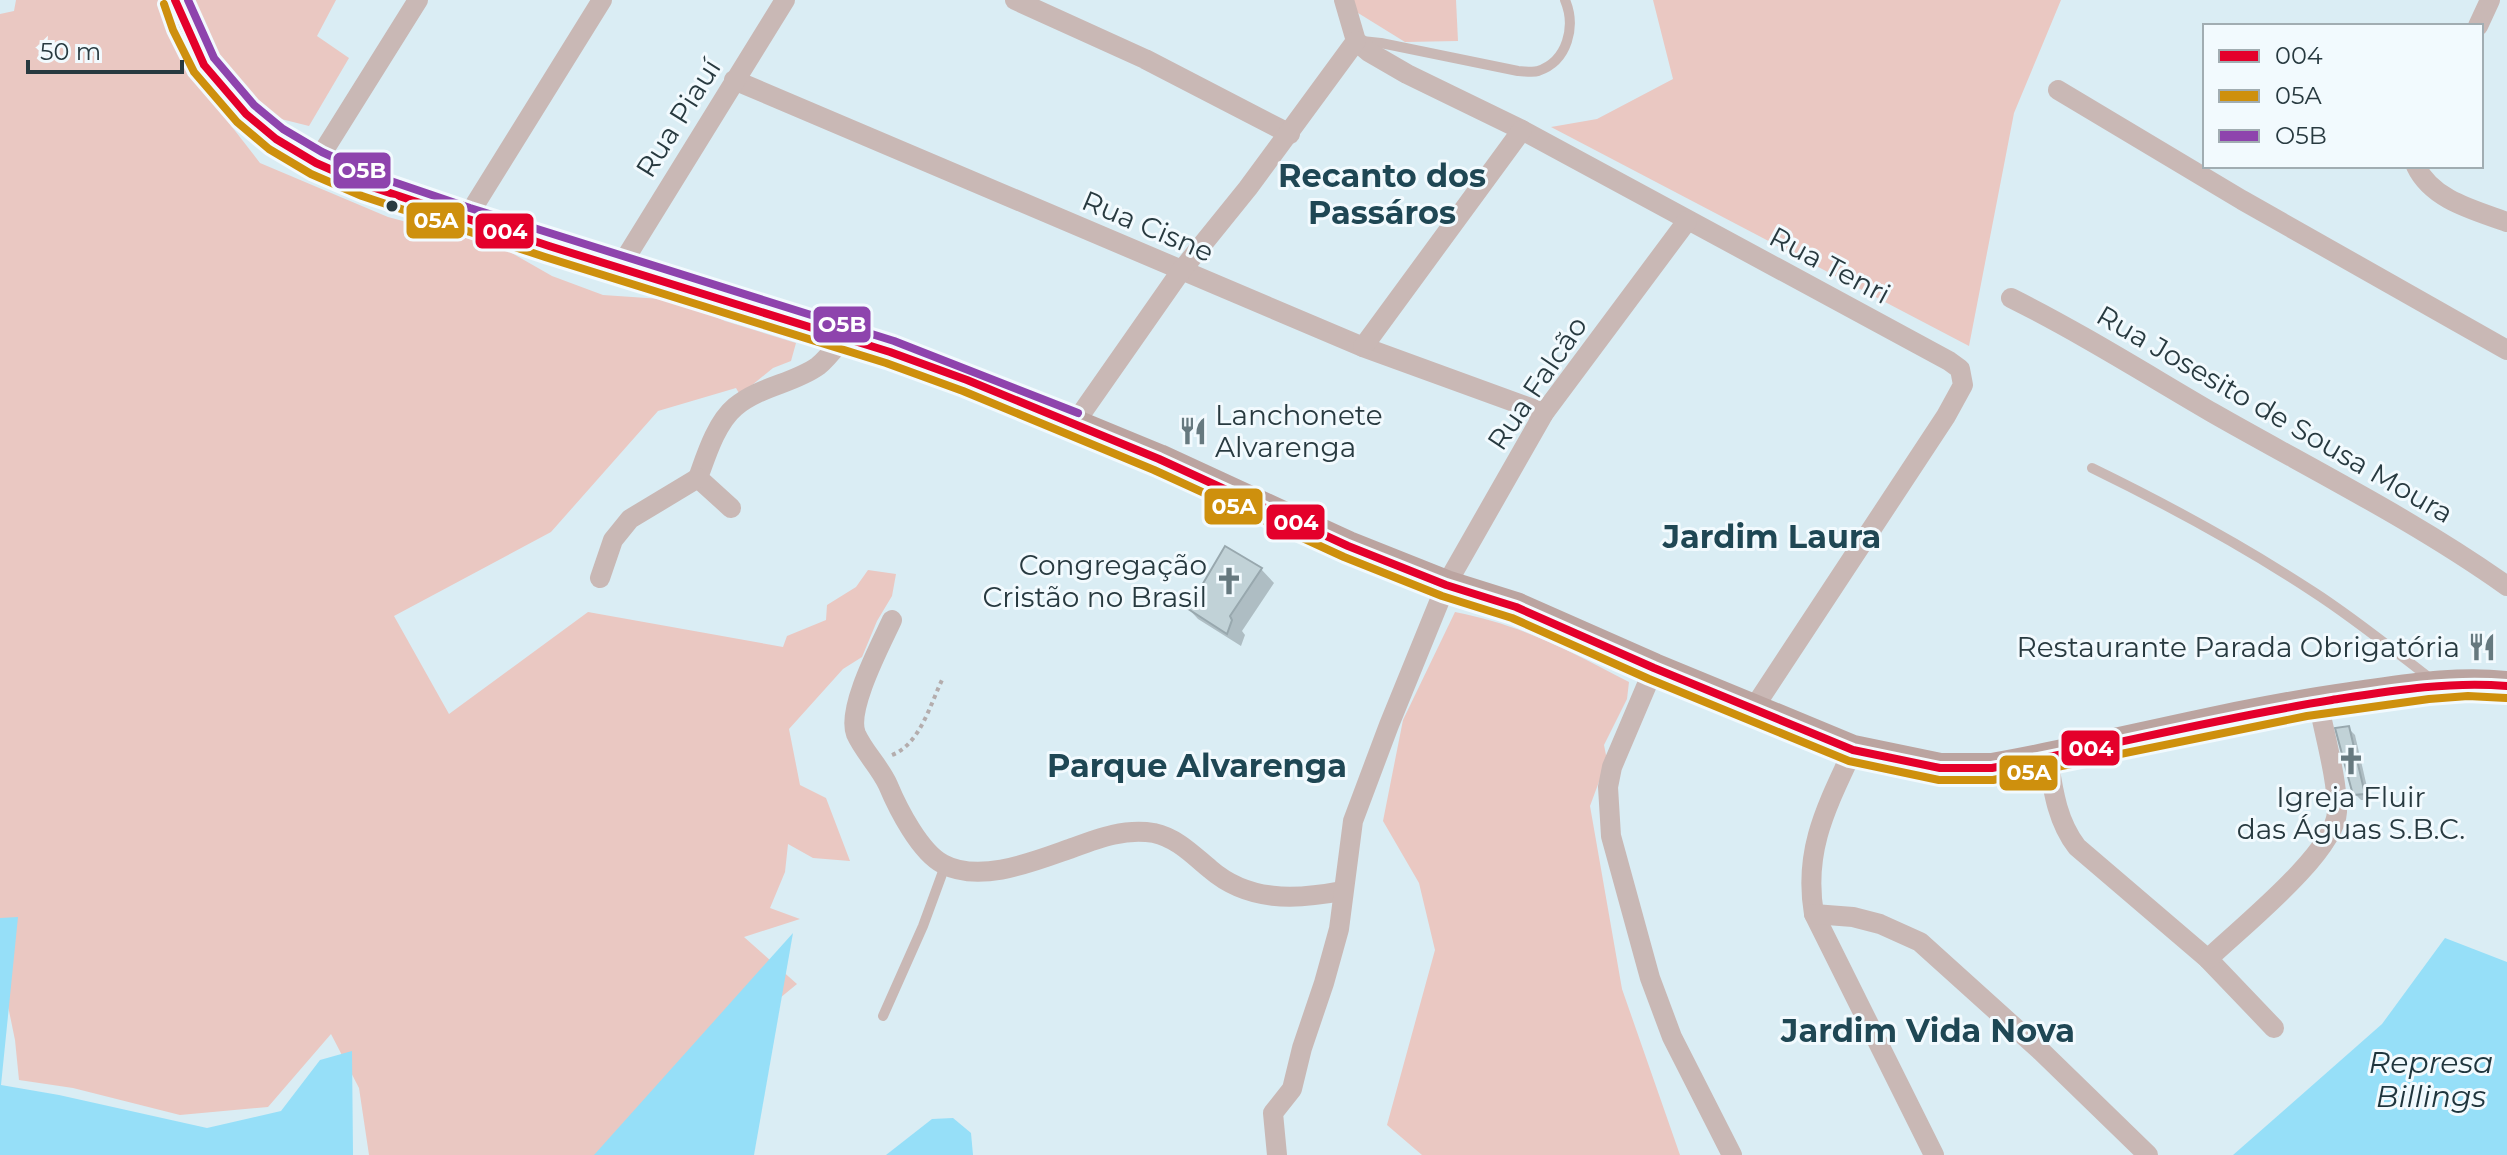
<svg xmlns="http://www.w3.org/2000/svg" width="2507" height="1155" viewBox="0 0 2507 1155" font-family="Montserrat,sans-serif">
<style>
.green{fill:#eac8c2}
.water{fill:#96dff8}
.shadow{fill:#0003}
.building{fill:#c1d2d7;stroke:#98a8ae;stroke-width:2}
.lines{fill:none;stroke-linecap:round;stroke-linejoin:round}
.path{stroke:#b4adad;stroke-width:4;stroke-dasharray:4 4;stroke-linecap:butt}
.lane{stroke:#c9b8b5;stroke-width:10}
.street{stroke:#c9b8b5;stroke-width:20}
.primary{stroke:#bba4a0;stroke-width:30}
.bus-1-casing{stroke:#f2fafe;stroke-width:14}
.bus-2-casing{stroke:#f2fafe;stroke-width:14}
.bus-3-casing{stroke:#f2fafe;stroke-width:14}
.bus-1{stroke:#e4002b;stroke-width:8}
.bus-2{stroke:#ce900d;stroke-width:8}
.bus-3{stroke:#8e44ad;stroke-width:8}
.bus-dot{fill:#283a40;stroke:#f2fafe;stroke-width:3}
.labels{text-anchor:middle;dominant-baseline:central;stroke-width:6;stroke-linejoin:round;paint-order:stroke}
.street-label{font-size:28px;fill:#283a40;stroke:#f2fafe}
.poi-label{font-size:28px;fill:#283a40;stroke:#f2fafe;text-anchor:end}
.water-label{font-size:30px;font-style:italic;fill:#1f353d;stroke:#f2fafe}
.quarter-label{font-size:32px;font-weight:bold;fill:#1f4754;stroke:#f2fafe}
.line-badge{stroke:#f2fafe;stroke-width:3}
.badge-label{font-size:22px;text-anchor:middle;font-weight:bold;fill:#fff}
</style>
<rect width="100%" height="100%" fill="#daedf4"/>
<!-- green -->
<g class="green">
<polygon points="16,0 170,0 194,78 260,163 388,217 503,248 552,276 603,295 676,300 725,321 796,343 791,361 773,368 740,395 736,388 658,411 551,532 394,616 449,714 588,612 783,647 787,636 826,620 827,605 856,587 868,570 896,574 892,596 877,621 862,657 843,669 789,729 800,785 826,798 850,861 813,858 788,844 785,872 770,908 800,919 744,937 797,984 752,1021 638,1155 369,1155 359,1088 331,1034 268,1107 180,1115 73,1088 19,1080 15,1040 0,967 0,14 14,11"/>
<polygon points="190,0 336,0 317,36 349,58 309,126 257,113 207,48"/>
<polygon points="1348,0 1456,0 1458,41 1405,42 1350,8"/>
<polygon points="1653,0 2061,0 2014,113 1969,346 1551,127 1597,119 1673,79"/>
<path d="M1455 612C1522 625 1570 651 1629 682L1627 699 1604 745 1607 760 1590 806 1622 989 1680 1155H1422L1387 1125 1435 950 1419 883 1383 821 1403 720Z"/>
</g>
<!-- water -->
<g class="water">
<polygon points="18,917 1,1085 59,1095 207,1128 281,1111 320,1060 352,1051 353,1155 0,1155 0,918"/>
<polygon points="793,933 754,1155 594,1155"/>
<polygon points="2445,938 2507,962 2507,1155 2233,1155 2382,1024"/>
<polygon points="953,1118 971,1133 973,1155 886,1155 932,1119"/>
</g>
<!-- shadow -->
<g class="shadow">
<polygon points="1261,569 1274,583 1242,631 1245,635 1241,646 1198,619 1185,605"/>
<polygon points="2348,728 2355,735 2370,800 2361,800 2355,794"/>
</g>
<!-- building -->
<g class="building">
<polygon points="1225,546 1262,568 1230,616 1232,620 1227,634 1182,605 1189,594 1195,597"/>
<polygon points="2349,726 2365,794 2353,795 2335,728"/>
</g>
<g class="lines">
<!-- path -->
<path class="path" d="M892 755C920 744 930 705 942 680"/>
<!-- lane -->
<g class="lane">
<path d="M1362 41 1381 43 1518 71C1524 71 1533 73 1538 71 1568 61 1576 26 1565 0"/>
<path d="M2092 468C2168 505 2242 545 2312 591 2354 618 2392 649 2431 679"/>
<polyline points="883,1016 923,926 945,866"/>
</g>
<!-- street -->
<g class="street">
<polyline points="1015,0 1145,59 1290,134"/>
<polyline points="1344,0 1356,41 1369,52 1407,74 1522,130 1949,361 1960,369 1963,385 1946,416 1753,709"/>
<polyline points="2478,26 2490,0"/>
<polyline points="734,80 1363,347 1544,413"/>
<polyline points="2058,90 2242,200 2507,350"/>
<polyline points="316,163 418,0"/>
<path d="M2416 166C2432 200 2474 210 2507 222"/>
<polyline points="466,219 602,0"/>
<polyline points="620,267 785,0"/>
<path d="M2011 298C2081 333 2146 374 2213 413 2311 469 2414 520 2507 586"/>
<polyline points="1363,347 1522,130"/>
<polyline points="1074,424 1181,271 1248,188 1356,41"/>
<path d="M731 508 698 478C706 456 716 423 735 407 760 386 793 384 818 366 828 358 835 348 843 338"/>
<polyline points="600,578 613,540 630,519 698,478"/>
<path d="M892 620C881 644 846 709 856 734 864 752 880 767 888 785 898 809 920 852 943 864 980 884 1035 861 1072 848 1099 838 1125 828 1154 833 1177 838 1193 855 1210 869 1248 902 1295 900 1342 891"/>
<polyline points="1654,668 1612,767 1608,787 1611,836 1650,978 1672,1037 1732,1155"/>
<path d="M1853 750C1827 806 1803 850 1814 914L1934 1155"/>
<path d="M2048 758C2053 790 2057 821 2077 847L2208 959 2274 1028"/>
<polyline points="1814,914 1853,917 1880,924 1920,942 2042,1052 2148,1155"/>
<path d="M2208 959C2239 929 2335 853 2337 812 2338 781 2324 733 2318 701"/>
<polyline points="1277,1155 1273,1113 1292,1089 1302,1048 1324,983 1339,929 1353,821 1389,725 1446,585 1544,413 1687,221"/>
</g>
<!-- primary -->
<path class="primary" d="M175 0 184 25 204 65 246 114 276 139 316 163 366 185 549 246 890 352 967 380 1159 459 1348 546 1446 585 1516 607 1654 668 1853 750 1940 768H1992C2111 747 2229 714 2350 697 2402 690 2454 680 2507 686"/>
<defs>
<path id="bus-1" d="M175 0 204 65 246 114 276 139 316 163 366 185 549 246 890 352 967 380 1159 459 1348 546 1446 585 1516 607 1654 668 1853 750 1940 768H1992C2106 747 2218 718 2332 700 2390 691 2448 681 2507 686"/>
<polyline id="bus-2" points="164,4 173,30 194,72 237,122 269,149 311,174 362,196 545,257 886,363 963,391 1154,470 1344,557 1442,596 1512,618 1649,679 1849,761 1939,780 1993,780 2307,716 2429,699 2468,696 2506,698"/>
<polyline id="bus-3" points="188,0 214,58 254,105 283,129 322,152 370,174 470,208 894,341 1078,413"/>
</defs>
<!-- bus-1 casing -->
<use href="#bus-1" class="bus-1-casing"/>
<!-- bus-2 casing -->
<use href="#bus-2" class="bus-2-casing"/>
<!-- bus-3 casing -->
<use href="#bus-3" class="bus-3-casing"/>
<!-- bus-1 -->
<use href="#bus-1" class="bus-1"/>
<!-- bus-2 -->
<use href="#bus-2" class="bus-2"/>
<!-- bus-3 -->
<use href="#bus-3" class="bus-3"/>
</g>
<!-- icons -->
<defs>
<symbol id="restaurant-bare" viewBox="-9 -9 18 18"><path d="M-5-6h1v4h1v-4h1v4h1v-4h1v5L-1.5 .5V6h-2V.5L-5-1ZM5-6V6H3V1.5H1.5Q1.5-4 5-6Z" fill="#66797f" stroke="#f2fafe" stroke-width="2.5" paint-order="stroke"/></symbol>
<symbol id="church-bare" viewBox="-9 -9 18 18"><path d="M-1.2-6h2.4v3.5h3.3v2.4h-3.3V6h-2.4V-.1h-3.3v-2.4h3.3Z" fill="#66797f" stroke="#f2fafe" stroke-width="2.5" paint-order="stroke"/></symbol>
</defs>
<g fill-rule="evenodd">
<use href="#restaurant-bare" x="1173" y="411" width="40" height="40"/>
<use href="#church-bare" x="1209" y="561" width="40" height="40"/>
<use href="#restaurant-bare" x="2462" y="627" width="40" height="40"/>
<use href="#church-bare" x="2331" y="741" width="40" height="40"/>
</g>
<!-- markers -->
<circle class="bus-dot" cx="392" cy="206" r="7"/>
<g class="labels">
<!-- street labels -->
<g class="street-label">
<text transform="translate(678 118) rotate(-58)">Rua Piauí</text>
<text transform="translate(1148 226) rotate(23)">Rua Cisne</text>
<text transform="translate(1830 265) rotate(28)">Rua Tenri</text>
<text transform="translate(1537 383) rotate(-56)">Rua Falcão</text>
<text transform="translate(2275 414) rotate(30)">Rua Josesito de Sousa Moura</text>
</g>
<!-- poi labels -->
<g class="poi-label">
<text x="1215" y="415" text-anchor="start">Lanchonete<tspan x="1215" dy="32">Alvarenga</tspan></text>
<text x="1207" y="565">Congregação<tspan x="1207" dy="32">Cristão no Brasil</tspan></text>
<text x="2460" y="647">Restaurante Parada Obrigatória</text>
<text x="2351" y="797" text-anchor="middle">Igreja Fluir<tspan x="2351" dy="32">das Águas S.B.C.</tspan></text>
</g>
<!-- water labels -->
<g class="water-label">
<text x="2431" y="1062">Represa<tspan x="2431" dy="34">Billings</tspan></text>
</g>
<!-- quarter labels -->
<g class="quarter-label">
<text x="1382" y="175">Recanto dos<tspan x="1382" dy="37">Passáros</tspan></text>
<text x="1772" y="536">Jardim Laura</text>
<text x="1197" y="765">Parque Alvarenga</text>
<text x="1928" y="1030">Jardim Vida Nova</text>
</g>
</g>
<g class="line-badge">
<rect x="332" y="151" width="60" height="39" rx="8" fill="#8e44ad"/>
<rect x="405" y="201" width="61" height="39" rx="8" fill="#ce900d"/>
<rect x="474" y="212" width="61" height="38" rx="8" fill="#e4002b"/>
<rect x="812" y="305" width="60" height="39" rx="8" fill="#8e44ad"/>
<rect x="1203" y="487" width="61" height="39" rx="8" fill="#ce900d"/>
<rect x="1265" y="503" width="61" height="38" rx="8" fill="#e4002b"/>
<rect x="2060" y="729" width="61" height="38" rx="8" fill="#e4002b"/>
<rect x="1998" y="754" width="61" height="38" rx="8" fill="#ce900d"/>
</g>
<g class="badge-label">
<text x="362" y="178">O5B</text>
<text x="436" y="228">05A</text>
<text x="505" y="239">004</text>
<text x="842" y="332">O5B</text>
<text x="1234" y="514">05A</text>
<text x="1296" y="530">004</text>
<text x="2091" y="756">004</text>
<text x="2029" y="780">05A</text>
</g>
<!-- legend -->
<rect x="2203" y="24" width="280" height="144" fill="#f2fafe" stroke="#a1adb2" stroke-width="2"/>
<rect x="2219" y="50" width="40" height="12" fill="#e4002b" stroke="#a1adb2" stroke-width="2"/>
<text x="2275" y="64" font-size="24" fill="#283a40">004</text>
<rect x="2219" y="90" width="40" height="12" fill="#ce900d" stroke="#a1adb2" stroke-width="2"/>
<text x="2275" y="104" font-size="24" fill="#283a40">05A</text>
<rect x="2219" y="130" width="40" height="12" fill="#8e44ad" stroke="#a1adb2" stroke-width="2"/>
<text x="2275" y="144" font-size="24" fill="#283a40">O5B</text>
<!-- scale -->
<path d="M28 60v12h154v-12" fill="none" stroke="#283a40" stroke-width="4"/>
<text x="40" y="60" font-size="24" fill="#283a40" stroke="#f2fafe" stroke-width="6" paint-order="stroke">50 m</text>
</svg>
